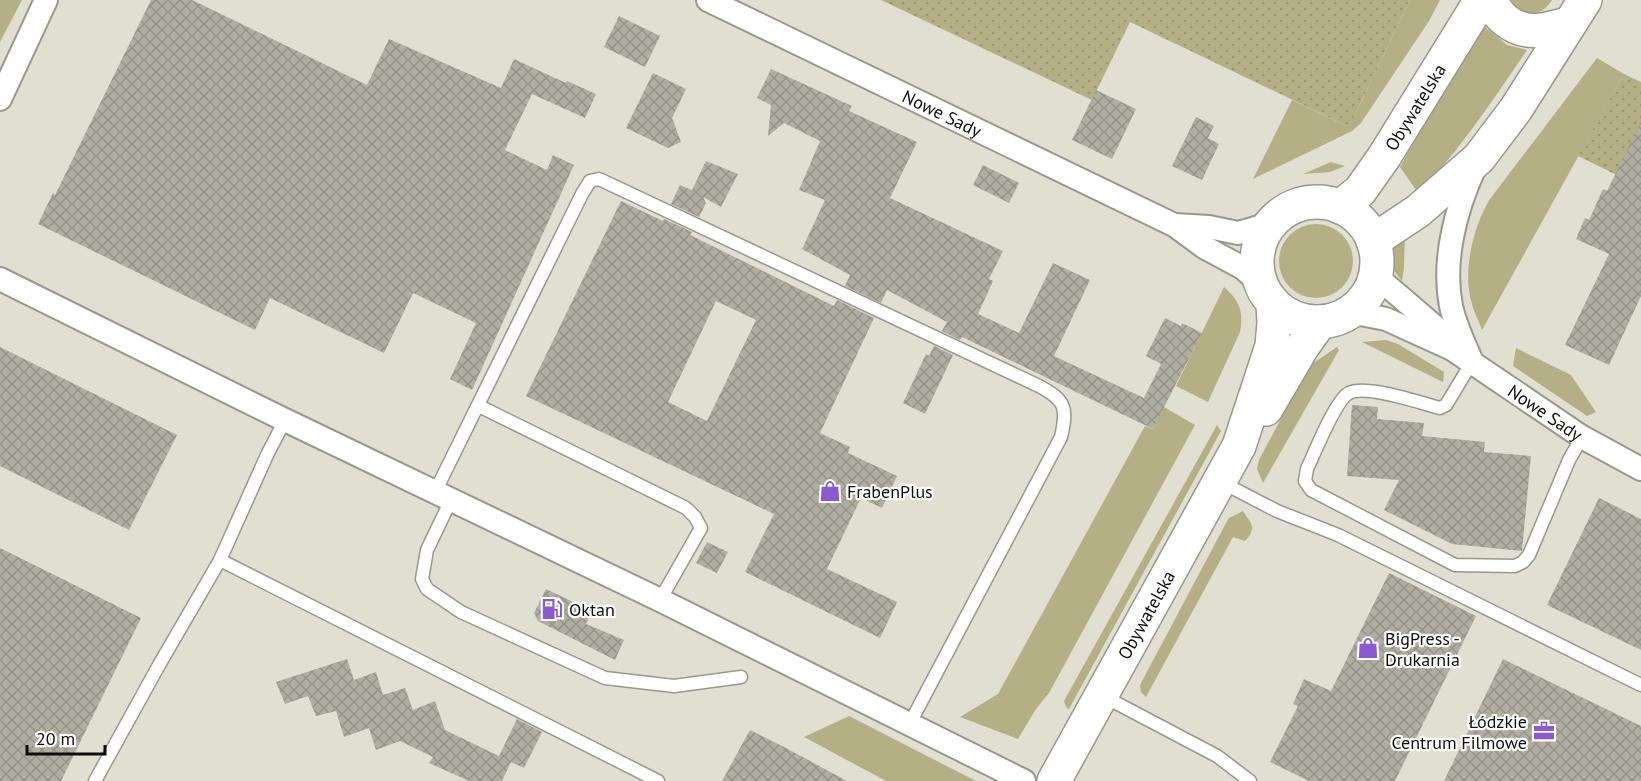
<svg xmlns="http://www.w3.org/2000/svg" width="1641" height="781" viewBox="0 0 1641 781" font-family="'PT Sans',sans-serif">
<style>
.grass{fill:#b5af86}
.garden{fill:url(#garden-dots)}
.building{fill:url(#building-cross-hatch);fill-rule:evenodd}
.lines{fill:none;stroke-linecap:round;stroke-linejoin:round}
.lane-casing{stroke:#9a988d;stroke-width:15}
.street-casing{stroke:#9a988d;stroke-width:26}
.secondary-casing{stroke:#9a988d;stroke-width:36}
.lane{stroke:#fff;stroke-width:12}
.street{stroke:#fff;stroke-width:22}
.secondary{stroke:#fff;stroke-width:33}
.labels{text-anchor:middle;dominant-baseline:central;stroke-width:4.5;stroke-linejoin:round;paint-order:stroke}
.street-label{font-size:18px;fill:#0d0d09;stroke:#fff}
.poi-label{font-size:18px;fill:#0d0d09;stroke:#fff;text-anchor:start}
</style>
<defs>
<pattern id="garden-dots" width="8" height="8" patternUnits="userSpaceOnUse" patternTransform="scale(1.5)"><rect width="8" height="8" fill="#b5af86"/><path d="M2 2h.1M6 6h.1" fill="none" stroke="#9a9572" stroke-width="1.8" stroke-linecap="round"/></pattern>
<pattern id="building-cross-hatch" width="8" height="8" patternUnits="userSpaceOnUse" patternTransform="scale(1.5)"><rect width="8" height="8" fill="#b0aea2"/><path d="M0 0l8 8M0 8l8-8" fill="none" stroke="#96948a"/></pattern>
</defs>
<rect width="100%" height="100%" fill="#e0dfd2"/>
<!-- grass -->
<g class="grass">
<polygon points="0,0 22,0 0,42"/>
<polygon points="1410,0 1440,0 1429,21 1361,123 1352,131 1253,179 1292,100 1349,127"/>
<path d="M1511 0H1552C1543 13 1535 16 1519 13Z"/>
<path d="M1484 26 1507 45 1527 50C1504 84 1481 118 1456 150 1444 164 1432 181 1416 190L1400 167 1477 28Z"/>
<path d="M1597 58 1624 74 1482 330C1479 321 1474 313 1472 304 1462 273 1473 226 1490 199Z"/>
<polygon points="1331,162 1345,166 1330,172 1303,174"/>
<circle cx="1316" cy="261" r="37"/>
<polygon points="1405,231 1404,268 1402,281 1388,263 1385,253"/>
<path d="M1224 287C1239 300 1244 312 1240 332L1208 402 1176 386Z"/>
<polygon points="1386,340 1398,344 1444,372 1443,382 1362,342"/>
<polygon points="1337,347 1339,350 1263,483 1257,469 1259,460 1309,366"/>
<polygon points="1516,348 1571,375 1596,412 1587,416 1513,366"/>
<polygon points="1164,407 1195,425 1049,693 1036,709 1018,739 960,717 998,694 1145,426 1153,429"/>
<polygon points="1217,425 1221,431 1069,709 1066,707 1064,701"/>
<path d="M1243 511C1251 524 1258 527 1245 541L1233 537 1146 697 1141 692 1140 685 1226 523 1229 518Z"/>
<polygon points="849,716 976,781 886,781 804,737"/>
</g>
<!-- garden -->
<g class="garden">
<polygon points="881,0 1410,0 1349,127 1130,22 1092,100"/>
<polygon points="1624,74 1641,82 1641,187 1578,156"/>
</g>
<!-- building -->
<g class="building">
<polygon points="151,0 192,0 367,85 389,39 501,88 514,59 566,83 567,81 596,94 585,118 532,94 505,150 547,170 553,155 574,165 472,390 450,379 476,323 413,293 384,353 270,298 255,330 38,224 53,193 55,195"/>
<polygon points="619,16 660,36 645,67 604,47"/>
<polygon points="771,69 852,106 849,111 917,142 890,198 1003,251 989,279 993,281 978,314 1019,333 1053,263 1090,280 1054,356 1144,398 1161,364 1146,356 1165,318 1181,326 1182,323 1202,333 1153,429 962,337 960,340 942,331 947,322 887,290 881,303 845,286 850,275 802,249 825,200 799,190 820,141 784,123 768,136 771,105 757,98"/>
<polygon points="653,73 686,89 672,118 681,142 668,148 626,128"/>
<polygon points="1096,90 1136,109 1112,159 1072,140"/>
<polygon points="1196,117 1214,126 1208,138 1219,144 1202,180 1172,166"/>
<polygon points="1641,122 1641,296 1609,365 1565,345 1609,254 1576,239 1585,218 1589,220 1603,189 1607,191"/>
<polygon points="706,161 738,174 721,207 703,197 706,203 699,217 671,204 680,185 692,190"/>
<polygon points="983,165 1019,183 1009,203 973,185"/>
<path d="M621 201 663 221 664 219 692 232 690 235 834 306 837 300 874 318 820 433 850 447 848 453 897 476 882 508 861 498 827 569 897 602 880 638 745 572 774 514 526 396ZM716 301 756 320 707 421 668 402Z"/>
<polygon points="934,346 953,355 925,414 903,403 926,354 929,356"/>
<polygon points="0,347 177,435 129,530 0,466"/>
<polygon points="1352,405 1378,407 1377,419 1424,423 1422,436 1485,442 1484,452 1531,456 1522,551 1452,544 1384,510 1399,480 1347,476"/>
<polygon points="1599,498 1641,519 1641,650 1547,605"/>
<polygon points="707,542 728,552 717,573 696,563"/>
<polygon points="0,548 141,618 61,781 0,781"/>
<polygon points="1389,573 1476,616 1395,781 1309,781 1270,762 1298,706 1293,704 1304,679 1331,691"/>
<polygon points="546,589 592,611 586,624 624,640 615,660 538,621 534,613"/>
<polygon points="347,659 354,680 376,672 383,695 405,688 413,710 435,701 445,730 499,756 517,719 542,732 524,768 511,762 502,781 469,781 429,763 433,757 400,741 376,750 369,728 344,737 336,711 316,716 308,696 285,704 276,682"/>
<polygon points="1503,659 1641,726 1641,781 1444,781"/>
<polygon points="750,730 786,748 847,781 722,781"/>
</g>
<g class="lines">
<defs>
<g id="lane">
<path d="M1472 362 1446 405 1440 408C1421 403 1366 384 1349 393 1336 399 1314 454 1307 469L1305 481 1311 490 1455 565 1515 566 1523 562 1529 555 1569 460 1582 437"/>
<polyline points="479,406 686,508 695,517 701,528 660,600"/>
<polyline points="1221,482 1277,511 1338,535 1641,685"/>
<path d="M435 492 582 194 590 181 599 179 1039 386C1065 400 1068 407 1061 437L909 725"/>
<polyline points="451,500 427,550 422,579 427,589 461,612 605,678 674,686 741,677"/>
<polyline points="220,560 658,781"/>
<polyline points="1103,696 1217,756 1250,781"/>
<polyline points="95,781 159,665 220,560 267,455 285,420"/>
</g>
<g id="street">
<path id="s1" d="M708 0 1174 225 1204 247 1243 268 1262 285"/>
<polyline points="0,99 46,0"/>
<polyline points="1174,225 1209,227 1238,233 1259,227 1275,219"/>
<polyline points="1376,276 1440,331 1448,343"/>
<polyline points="0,279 285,420 660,600 1024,781"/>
<path id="s2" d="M1350 312 1386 319 1452 349 1582 437 1641 469"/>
<path d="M1472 362C1464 343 1455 325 1451 306 1442 260 1456 208 1475 167"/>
</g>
<g id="secondary">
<path d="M1491 0C1494 8 1498 14 1505 20 1526 37 1547 30 1570 23"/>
<circle cx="1317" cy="262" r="60"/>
<path id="s3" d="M1340 207 1360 191 1384 157 1481 0"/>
<polyline points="1373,241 1418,211 1479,158 1516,109 1585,0"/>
<polyline points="1266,409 1303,346 1320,322"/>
<path id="s4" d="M1054 781 1239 446 1272 346 1274 323 1273 303"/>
</g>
</defs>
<!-- lane casing -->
<use href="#lane" class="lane-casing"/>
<!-- street casing -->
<use href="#street" class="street-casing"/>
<!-- secondary casing -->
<use href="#secondary" class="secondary-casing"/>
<!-- lane -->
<use href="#lane" class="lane"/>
<!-- street -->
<use href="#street" class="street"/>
<!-- secondary -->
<use href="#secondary" class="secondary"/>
</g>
<!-- icons -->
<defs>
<symbol id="shop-bare" viewBox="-9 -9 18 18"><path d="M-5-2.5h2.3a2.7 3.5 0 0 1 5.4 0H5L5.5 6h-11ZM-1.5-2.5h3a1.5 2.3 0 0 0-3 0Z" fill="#8b5ad3" stroke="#fff" stroke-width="2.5" paint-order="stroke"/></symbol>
<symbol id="fuel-bare" viewBox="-9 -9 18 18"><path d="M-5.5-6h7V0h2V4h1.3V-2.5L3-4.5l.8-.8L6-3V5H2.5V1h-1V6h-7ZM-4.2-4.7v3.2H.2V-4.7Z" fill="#8b5ad3" stroke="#fff" stroke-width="2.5" paint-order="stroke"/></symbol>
<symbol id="office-bare" viewBox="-9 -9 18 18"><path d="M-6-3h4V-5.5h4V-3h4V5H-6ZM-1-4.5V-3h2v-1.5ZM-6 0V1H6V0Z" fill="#8b5ad3" stroke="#fff" stroke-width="2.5" paint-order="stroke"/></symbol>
</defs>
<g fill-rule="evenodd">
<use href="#shop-bare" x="815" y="476" width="30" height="30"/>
<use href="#fuel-bare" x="537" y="594" width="30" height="30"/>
<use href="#shop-bare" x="1353" y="633" width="30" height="30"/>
<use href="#office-bare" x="1529" y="716" width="30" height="30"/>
</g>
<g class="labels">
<!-- street labels -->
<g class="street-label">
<text stroke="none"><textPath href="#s3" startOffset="126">Obywatelska</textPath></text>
<text stroke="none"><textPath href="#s1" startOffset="260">Nowe Sady</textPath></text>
<text stroke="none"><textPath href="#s2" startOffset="222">Nowe Sady</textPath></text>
<text stroke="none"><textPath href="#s4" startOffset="190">Obywatelska</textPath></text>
</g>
<!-- poi labels -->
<g class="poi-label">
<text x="847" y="491">FrabenPlus</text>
<text x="569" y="609">Oktan</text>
<text x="1385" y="638">BigPress -<tspan x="1385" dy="21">Drukarnia</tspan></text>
<text x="1527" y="721" text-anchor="end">Łódzkie<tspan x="1527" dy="21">Centrum Filmowe</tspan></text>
</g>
</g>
<!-- scale -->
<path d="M27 745v9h78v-9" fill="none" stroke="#0d0d09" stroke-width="3"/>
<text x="36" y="745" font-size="18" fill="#0d0d09" stroke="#ffffff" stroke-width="4.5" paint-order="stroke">20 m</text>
</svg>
